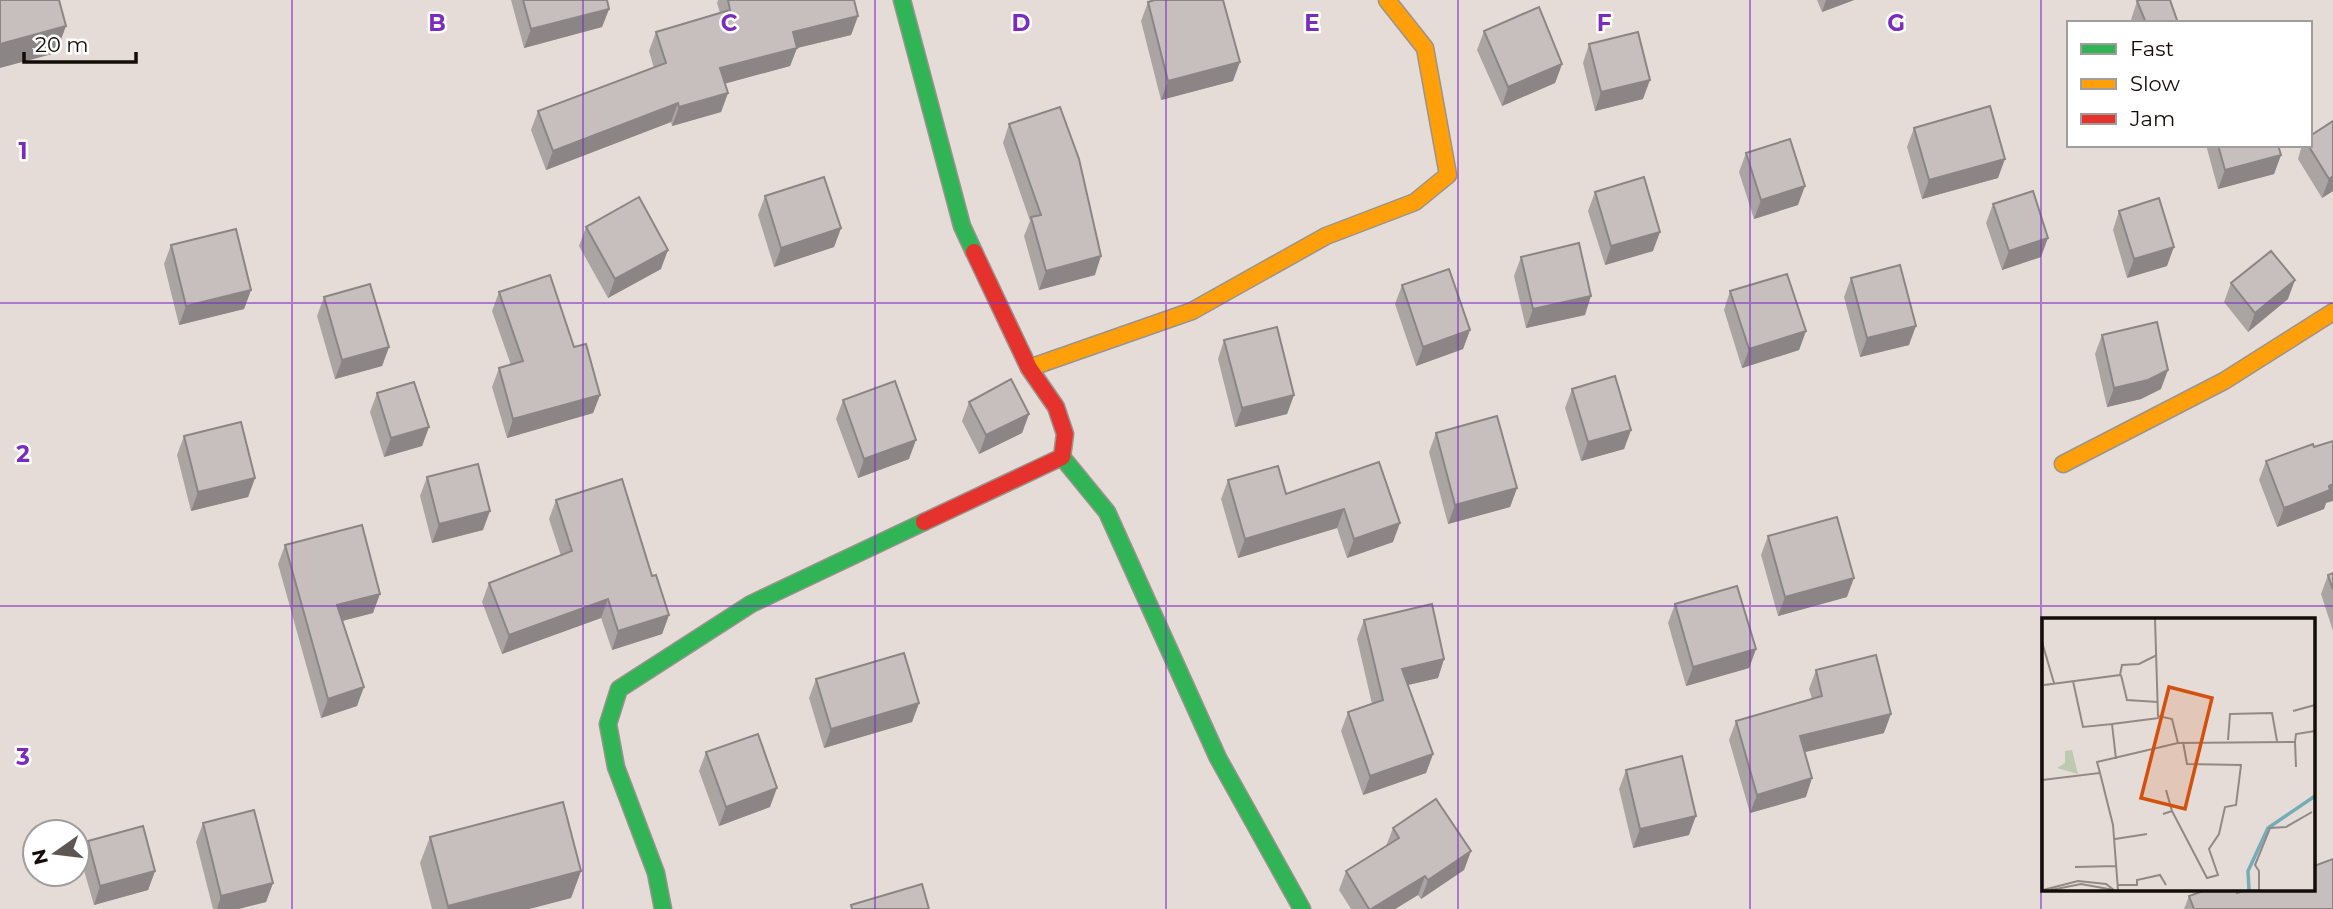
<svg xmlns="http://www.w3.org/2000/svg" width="2333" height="909" viewBox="0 0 2333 909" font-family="Montserrat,sans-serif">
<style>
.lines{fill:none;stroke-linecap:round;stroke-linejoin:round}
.fast-casing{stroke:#9a938f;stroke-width:19}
.slow-casing{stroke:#9a938f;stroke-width:19}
.jam-casing{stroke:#9a938f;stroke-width:19}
.fast{stroke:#30b455;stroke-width:16}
.slow{stroke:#ff9f0a;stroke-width:16}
.jam{stroke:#e5322d;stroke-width:16}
.wall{fill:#aaa4a3}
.shaded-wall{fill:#8b8685}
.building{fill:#c6bfbe;stroke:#8b8685;stroke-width:2}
.grid{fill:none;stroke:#7b2cbf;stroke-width:2;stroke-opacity:0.55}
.inset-river{fill:none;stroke:#74acb8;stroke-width:3.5}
.inset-road{fill:none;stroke:#918985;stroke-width:2}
.view{fill:#d3510c;fill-opacity:0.15;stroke:#d3510c;stroke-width:3.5}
.inset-edge{fill:none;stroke:#120d09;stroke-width:3.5}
.grid-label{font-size:23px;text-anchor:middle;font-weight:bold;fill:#7b2cbf;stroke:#fff;stroke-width:5;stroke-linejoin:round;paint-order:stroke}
</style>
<rect width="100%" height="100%" fill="#e5dcd7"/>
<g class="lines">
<defs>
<g id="fast">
<polyline points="902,0 962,226 974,252"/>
<polyline points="1062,457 1107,512 1218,758 1302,909"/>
<polyline points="663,909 656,873 616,767 608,724 619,689 751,604 924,522"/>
</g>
<g id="slow">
<polyline points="1029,368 1192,311 1326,236 1415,202 1448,175 1425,48 1387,0"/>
<polyline points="2063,464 2224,381 2333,312"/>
</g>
<polyline id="jam" points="924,522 1062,457 1065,434 1056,407 1029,368 974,252"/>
</defs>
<!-- fast casing -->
<use href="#fast" class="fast-casing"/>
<!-- slow casing -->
<use href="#slow" class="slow-casing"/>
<!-- jam casing -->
<use href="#jam" class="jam-casing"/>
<!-- fast -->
<use href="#fast" class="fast"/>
<!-- slow -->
<use href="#slow" class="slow"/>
<!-- jam -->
<use href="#jam" class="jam"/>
</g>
<!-- wall -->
<g class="wall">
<polygon points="511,0 607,0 609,9 602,27 524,48"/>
<polygon points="718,0 854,0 858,16 851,35 797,48 790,66 725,83 728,93 721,112 672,126 671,122 546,170 531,130 538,111 654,68 649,51 656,32 720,13 717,3"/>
<polygon points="1817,0 1854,0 1822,12"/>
<polygon points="2137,1 2178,23 2132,23 2131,20"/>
<polygon points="1148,2 1233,81 1161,100 1141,21"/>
<polygon points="1484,31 1562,64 1555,83 1502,106 1477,50"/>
<polygon points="1589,44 1643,99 1595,111 1583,63"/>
<polygon points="2333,121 2333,191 2322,198 2298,159 2302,145 2310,145"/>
<polygon points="1009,124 1095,275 1039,290 1024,236 1030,221 1003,143"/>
<polygon points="1914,128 1998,178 1922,199 1907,147"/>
<polygon points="2206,145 2278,145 2281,155 2274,174 2218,189"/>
<polygon points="1746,153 1798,205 1754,219 1739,172"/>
<polygon points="1595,192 1653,251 1605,265 1588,211"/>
<polygon points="765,196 841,228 834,247 774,267 758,215"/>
<polygon points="1993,204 2041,257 2002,270 1986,223"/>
<polygon points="2119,211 2167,266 2127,278 2113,230"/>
<polygon points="586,227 661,269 608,298 579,246"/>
<polygon points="171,245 251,290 244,309 179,325 164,264"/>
<polygon points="1521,257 1585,315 1526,328 1514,276"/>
<polygon points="1851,278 1909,345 1860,357 1844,297"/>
<polygon points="2231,283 2288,299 2248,332 2224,302"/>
<polygon points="1402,285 1470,330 1463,349 1416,366 1395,304"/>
<polygon points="1730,291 1806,331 1799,350 1742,368 1724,310"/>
<polygon points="499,292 574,347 600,395 593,413 507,438 492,387 499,368 511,365 492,311"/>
<polygon points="324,297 389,347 382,366 335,379 317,316"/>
<polygon points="2102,335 2161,389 2141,399 2107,407 2095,354"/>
<polygon points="1224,340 1294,395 1287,414 1235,427 1218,359"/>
<polygon points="1572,389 1631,430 1624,449 1581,461 1565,408"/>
<polygon points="377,393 429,427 422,446 384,457 370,412"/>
<polygon points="843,400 909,459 858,478 836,419"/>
<polygon points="969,402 1029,414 1022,433 979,454 962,421"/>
<polygon points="1436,433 1517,488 1510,507 1448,524 1429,452"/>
<polygon points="184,436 255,478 248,497 191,511 177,455"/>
<polygon points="2266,461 2326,503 2324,509 2277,527 2259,480"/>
<polygon points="1379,462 1393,542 1347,558 1337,528 1238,558 1221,499 1228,480 1286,494"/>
<polygon points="427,477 483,530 432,543 420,496"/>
<polygon points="556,500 652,576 669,615 662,634 612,650 601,618 502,654 482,602 489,583 561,556 549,519"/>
<polygon points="1768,536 1847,597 1778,616 1761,555"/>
<polygon points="285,545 373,613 342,621 357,706 321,718 278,564"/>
<polygon points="2333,573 2333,631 2321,594 2328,575"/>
<polygon points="1675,604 1756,649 1749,668 1686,686 1668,623"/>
<polygon points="1364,620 1444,659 1438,678 1408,685 1433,754 1426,773 1363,795 1341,731 1348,712 1372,704 1357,639"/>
<polygon points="1816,670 1884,733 1805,752 1806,797 1750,813 1729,740 1736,721 1812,699 1809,689"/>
<polygon points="816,679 919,703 912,722 824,748 809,698"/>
<polygon points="706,752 770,807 719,826 699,771"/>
<polygon points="1626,770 1689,835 1633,848 1619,789"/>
<polygon points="203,823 273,883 266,902 238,909 213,909 196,842"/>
<polygon points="1393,828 1471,851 1464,870 1421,899 1418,895 1395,909 1351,909 1339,890 1346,871 1386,846"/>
<polygon points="430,837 581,871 571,898 529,909 432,909 420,863"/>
<polygon points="88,841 155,871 148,890 94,905 81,860"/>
<polygon points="2237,893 2333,909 2184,909 2189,896"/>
</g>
<!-- shaded-wall -->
<g class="shaded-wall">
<polygon points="1826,0 1854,0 1822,12"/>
<polygon points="609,9 602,27 524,48 531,29"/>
<polygon points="858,16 851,35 797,48 790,66 713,87 720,68 793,32"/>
<polygon points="66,26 56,53 0,68 0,44"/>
<polygon points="1240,62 1233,81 1161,100 1168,81"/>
<polygon points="1562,64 1555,83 1502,106 1508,87"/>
<polygon points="1650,80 1643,99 1595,111 1601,92"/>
<polygon points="728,93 721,112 672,126 679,107"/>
<polygon points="678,103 671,122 546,170 553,151"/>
<polygon points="2281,155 2274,174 2218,189 2225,170"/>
<polygon points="2005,159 1998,178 1922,199 1929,180"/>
<polygon points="2333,176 2333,191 2322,198 2329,179"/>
<polygon points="1805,186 1798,205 1754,219 1761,200"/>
<polygon points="841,228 834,247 774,267 781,248"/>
<polygon points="1660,232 1653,251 1605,265 1611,246"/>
<polygon points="2048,238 2041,257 2002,270 2009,251"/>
<polygon points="2174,247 2167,266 2127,278 2134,259"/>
<polygon points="668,250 661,269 608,298 615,279"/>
<polygon points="1101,256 1095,275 1039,290 1046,271"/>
<polygon points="2295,280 2288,299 2248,332 2255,313"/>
<polygon points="251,290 244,309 179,325 186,306"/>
<polygon points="1591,296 1585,315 1526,328 1533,309"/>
<polygon points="1916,326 1909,345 1860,357 1867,338"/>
<polygon points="1470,330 1463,349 1416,366 1423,347"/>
<polygon points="1806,331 1799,350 1742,368 1749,349"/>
<polygon points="389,347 382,366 335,379 342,360"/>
<polygon points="2168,370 2161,389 2141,399 2107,407 2114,388"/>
<polygon points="600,395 593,413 507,438 513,419"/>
<polygon points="1294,395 1287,414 1235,427 1242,408"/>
<polygon points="1029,414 1022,433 979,454 986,435"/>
<polygon points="429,427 422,446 384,457 391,438"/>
<polygon points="1631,430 1624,449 1581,461 1588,442"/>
<polygon points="916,440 909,459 858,478 864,459"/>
<polygon points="255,478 248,497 191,511 198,492"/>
<polygon points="2333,484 2333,501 2326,503 2324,509 2277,527 2284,508"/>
<polygon points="1517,488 1510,507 1448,524 1455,505"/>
<polygon points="1344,509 1337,528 1238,558 1245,539"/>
<polygon points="490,511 483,530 432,543 439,524"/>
<polygon points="1400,523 1393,542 1347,558 1354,539"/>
<polygon points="1854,578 1847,597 1778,616 1785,597"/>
<polygon points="380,594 373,613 330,624 337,605"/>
<polygon points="608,599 601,618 502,654 509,635"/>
<polygon points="669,615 662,634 612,650 618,631"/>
<polygon points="1756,649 1749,668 1686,686 1693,667"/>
<polygon points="1444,659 1438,678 1395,688 1402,669"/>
<polygon points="364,687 357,706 321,718 328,699"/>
<polygon points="919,703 912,722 824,748 831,729"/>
<polygon points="1891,714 1884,733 1793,755 1800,736"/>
<polygon points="1433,754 1426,773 1363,795 1370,776"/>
<polygon points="1812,778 1806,797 1750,813 1757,795"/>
<polygon points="777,788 770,807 719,826 726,807"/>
<polygon points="1696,816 1689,835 1633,848 1640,829"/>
<polygon points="1471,851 1464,870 1421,899 1428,880"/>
<polygon points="155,871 148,890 94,905 100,886"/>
<polygon points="581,871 571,898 529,909 447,909 448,906"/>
<polygon points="1425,876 1418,895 1395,909 1371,909"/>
<polygon points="273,883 266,902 238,909 217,909 221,896"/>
</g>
<!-- building -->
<g class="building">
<polygon points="0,0 59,0 66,26 0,44"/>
<polygon points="523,0 607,0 609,9 531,29"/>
<polygon points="728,0 854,0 858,16 793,32 797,48 720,68 728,93 679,107 678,103 553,151 538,111 666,63 656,32 730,10"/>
<polygon points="1155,0 1223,0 1240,62 1168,81 1148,2"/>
<polygon points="2139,0 2170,0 2178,23 2146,23 2137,1"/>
<polygon points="1539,7 1562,64 1508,87 1484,31"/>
<polygon points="1638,32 1650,80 1601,92 1589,44"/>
<polygon points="1990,106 2005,159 1929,180 1914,128"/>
<polygon points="1060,107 1079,159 1101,256 1046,271 1031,217 1041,215 1009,124"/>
<polygon points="2333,121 2333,176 2329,179 2308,145 2310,145 2310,136"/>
<polygon points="1790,139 1805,186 1761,200 1746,153"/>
<polygon points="2218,145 2278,145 2281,155 2225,170"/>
<polygon points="824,177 841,228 781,248 765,196"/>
<polygon points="1644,177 1660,232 1611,246 1595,192"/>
<polygon points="2033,191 2048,238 2009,251 1993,204"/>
<polygon points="639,197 668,250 615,279 586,227"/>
<polygon points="2159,198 2174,247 2134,259 2119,211"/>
<polygon points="236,229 251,290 186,306 171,245"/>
<polygon points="1579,243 1591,296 1533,309 1521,257"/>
<polygon points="2271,251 2295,280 2255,313 2231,283"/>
<polygon points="1900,265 1916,326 1867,338 1851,278"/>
<polygon points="1449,269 1470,330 1423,347 1402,285"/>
<polygon points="1787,274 1806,331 1749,349 1730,291"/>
<polygon points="550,275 574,347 586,344 600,395 513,419 499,368 523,361 499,292"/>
<polygon points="370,284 389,347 342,360 324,297"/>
<polygon points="2157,322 2168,370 2148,380 2114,388 2102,335"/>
<polygon points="1277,327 1294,395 1242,408 1224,340"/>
<polygon points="1615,376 1631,430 1588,442 1572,389"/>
<polygon points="1011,379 1029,414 986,435 969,402"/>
<polygon points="895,381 916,440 864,459 843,400"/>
<polygon points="414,382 429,427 391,438 377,393"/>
<polygon points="1497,416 1517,488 1455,505 1436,433"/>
<polygon points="241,422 255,478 198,492 184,436"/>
<polygon points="2333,441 2333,484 2329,486 2330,490 2284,508 2266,461 2313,444 2314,447"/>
<polygon points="1379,462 1400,523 1354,539 1344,509 1245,539 1228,480 1278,466 1286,494"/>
<polygon points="478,464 490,511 439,524 427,477"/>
<polygon points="622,479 652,576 656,575 669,615 618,631 608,599 509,635 489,583 572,551 556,500"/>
<polygon points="1837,517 1854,578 1785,597 1768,536"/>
<polygon points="362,525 380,594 337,605 364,687 328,699 285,545"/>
<polygon points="2333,573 2333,590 2328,575"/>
<polygon points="1737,586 1756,649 1693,667 1675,604"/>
<polygon points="1432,604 1444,659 1402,669 1433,754 1370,776 1348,712 1383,700 1364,620"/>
<polygon points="904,653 919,703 831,729 816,679"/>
<polygon points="1876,655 1891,714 1800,736 1812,778 1757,795 1736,721 1822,696 1816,670"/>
<polygon points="758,734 777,788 726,807 706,752"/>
<polygon points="1682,756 1696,816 1640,829 1626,770"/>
<polygon points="1436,799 1471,851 1428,880 1425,876 1371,909 1369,909 1346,871 1399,838 1393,828"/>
<polygon points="563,802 581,871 448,906 430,837"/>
<polygon points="254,810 273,883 221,896 203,823"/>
<polygon points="143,826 155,871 100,886 88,841"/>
<polygon points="2333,859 2333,909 2194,909 2189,896 2206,890 2236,890 2237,893 2247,890 2314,890 2314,866"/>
<polygon points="922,884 929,909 852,909 851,905"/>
</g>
<!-- grid -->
<path class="grid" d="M292 0V909M583 0V909M875 0V909M1166 0V909M1458 0V909M1750 0V909M2041 0V909M0 303H2333M0 606H2333"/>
<!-- overview -->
<g transform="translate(2042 618)">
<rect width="273" height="273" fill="#e5dcd7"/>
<path d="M30 132 36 156 15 150 23 145V133Z" fill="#bdc9b0"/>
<path class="inset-river" d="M207 272 206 253 226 210 273 178"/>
<path class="inset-road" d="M113 1 116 98 130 101 136 125 253 124 254 149M0 24 12 65M79 57 85 82 116 84M31 63 41 109 70 106 74 141M2 67 78 57 80 47 97 46 115 37M251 93 273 87M70 106 117 100M186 122 188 96 230 95 235 123M253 124 254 116 273 113M58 155 71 207 76 272M0 162 58 155 55 144 136 125M124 172 130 193M121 196 130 193 165 260 176 257 167 231 177 216 183 189 194 187 199 147 145 146 141 124M73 221 105 216M33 249 74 248M75 267H95V262L118 257 124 267M1 272 36 263 64 266 72 272M9 272 39 266 72 272M217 272V253L213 247 228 210 244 209 270 194"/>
<path class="view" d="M127 69 170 80 143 191 99 180Z"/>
<rect width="273" height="273" class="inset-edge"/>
</g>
<g class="grid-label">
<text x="437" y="31">B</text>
<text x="729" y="31">C</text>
<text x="1021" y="31">D</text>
<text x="1312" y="31">E</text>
<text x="1604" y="31">F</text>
<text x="1896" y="31">G</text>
<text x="23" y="159">1</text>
<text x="23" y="462">2</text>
<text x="23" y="765">3</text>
</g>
<!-- legend -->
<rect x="2067" y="21" width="245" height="126" fill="#ffffff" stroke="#a09e9d" stroke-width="2"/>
<rect x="2081" y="44" width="35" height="10" fill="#30b455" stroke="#a09e9d" stroke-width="2"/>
<text x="2130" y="56" font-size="21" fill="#120d09">Fast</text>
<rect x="2081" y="79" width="35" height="10" fill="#ff9f0a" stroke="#a09e9d" stroke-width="2"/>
<text x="2130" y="91" font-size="21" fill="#120d09">Slow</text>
<rect x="2081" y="114" width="35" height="10" fill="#e5322d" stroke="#a09e9d" stroke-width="2"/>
<text x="2130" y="126" font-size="21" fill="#120d09">Jam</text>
<!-- north arrow -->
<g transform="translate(56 853) rotate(256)"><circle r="33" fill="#ffffff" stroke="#a09e9d" stroke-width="2"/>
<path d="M0-5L12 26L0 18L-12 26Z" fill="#5c5551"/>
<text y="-10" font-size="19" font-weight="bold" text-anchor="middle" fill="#120d09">N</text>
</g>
<!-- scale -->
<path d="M24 52v10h112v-10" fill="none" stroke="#120d09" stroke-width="3.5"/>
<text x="35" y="52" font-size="21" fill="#120d09" stroke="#ffffff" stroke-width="5" paint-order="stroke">20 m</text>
</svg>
